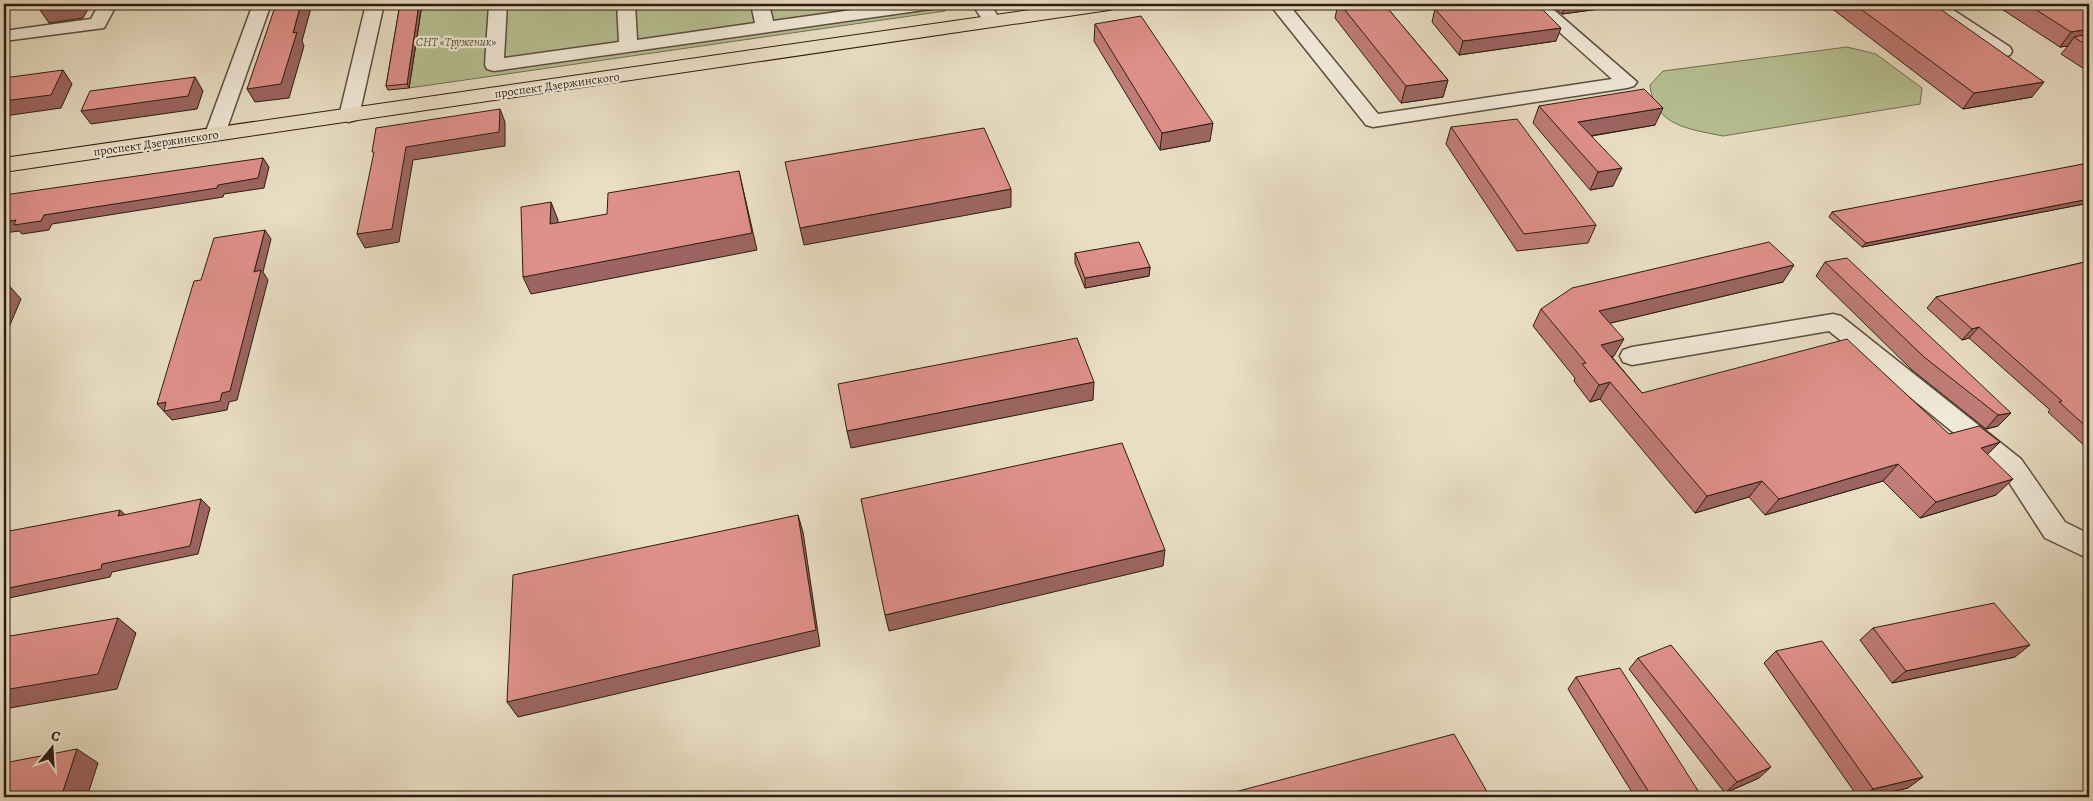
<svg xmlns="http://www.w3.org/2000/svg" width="2093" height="801" viewBox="0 0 2093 801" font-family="Alegreya,serif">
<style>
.green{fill:#b7c194;stroke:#726f52}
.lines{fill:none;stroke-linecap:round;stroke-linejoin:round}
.minor-casing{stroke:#5c4d3e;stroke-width:3}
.major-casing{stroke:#2d1d11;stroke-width:2}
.minor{fill:#f1ead9;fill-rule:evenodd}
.major{fill:#e9dec4;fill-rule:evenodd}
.wall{fill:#c07c77;stroke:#2d1d11}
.shaded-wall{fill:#9c6561;stroke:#2d1d11}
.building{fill:#df908a;stroke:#2d1d11}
.labels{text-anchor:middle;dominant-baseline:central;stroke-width:4.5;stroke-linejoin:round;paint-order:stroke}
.far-park-label{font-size:12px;font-style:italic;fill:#564e38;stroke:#f1ead9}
.far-street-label{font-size:12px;fill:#2d1d11;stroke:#f1ead9}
</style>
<rect width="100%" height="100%" fill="#e9dec4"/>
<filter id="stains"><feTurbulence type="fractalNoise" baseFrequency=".004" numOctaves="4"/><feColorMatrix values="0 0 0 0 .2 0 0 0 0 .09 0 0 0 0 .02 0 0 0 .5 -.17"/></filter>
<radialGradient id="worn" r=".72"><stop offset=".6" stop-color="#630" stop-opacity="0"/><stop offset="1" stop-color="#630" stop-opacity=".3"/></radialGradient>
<!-- green -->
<g class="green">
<polygon points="422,4 949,4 945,11 409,88"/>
<path d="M1847 47 1876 54 1922 88 1920 104 1723 136C1689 129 1654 126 1650 85L1663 71Z"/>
</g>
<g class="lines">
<defs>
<g id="minor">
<polygon points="99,4 117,4 104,28 4,41 4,31 91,19"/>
<polygon points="253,4 271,4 225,134 222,138 215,140 208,138 205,134"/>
<polygon points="366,4 384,4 359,116 356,120 349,122 342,120 339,116"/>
<polygon points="489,4 507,4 504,58 619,42 617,4 635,4 637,40 755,23 751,4 769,4 773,21 895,4 940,4 937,8 931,9 494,71 487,69 485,65"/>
<polygon points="972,4 990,4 1001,21 998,25 992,26 986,25"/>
<polygon points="1274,4 1308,4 1305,8 1293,10 1378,114 1612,79 1528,4 1547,4 1637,82 1634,86 1627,88 1373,127 1366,125 1275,11 1272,7"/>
<polygon points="1923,4 1944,4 2010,47 2012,51 2010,55 2003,57 1996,55 1926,8"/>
<polygon points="1833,314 1841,316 2021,459 2065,522 2089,534 2089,559 2045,538 2003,473 1829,331 1632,365 1623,362 1620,356 1623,350 1632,347"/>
</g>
<polygon id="major" points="1071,4 1119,4 1116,8 1109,10 4,172 4,158"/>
</defs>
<!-- minor casing -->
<use href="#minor" class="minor-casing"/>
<!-- major casing -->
<use href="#major" class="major-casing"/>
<!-- minor -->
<use href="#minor" class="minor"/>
<!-- major -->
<use href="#major" class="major"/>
</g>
<!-- wall -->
<g class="wall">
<polygon points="400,4 422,4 409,88 388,90 386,86"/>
<polygon points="1338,4 1384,4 1448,80 1443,97 1401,103 1335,18"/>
<polygon points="1550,4 1636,4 1562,14"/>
<polygon points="1826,4 1933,4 2032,97 1963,109"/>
<polygon points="1994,4 2089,4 2089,72 2061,54 2068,46 2060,47"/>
<polygon points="1435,9 1556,41 1459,55 1432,22"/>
<polygon points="1095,24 1210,141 1160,150 1094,41"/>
<polygon points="1539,106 1655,125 1592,136 1613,186 1590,190 1533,123"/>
<polygon points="1451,127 1596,225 1588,243 1517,251 1446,144"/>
<polygon points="2089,169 2089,203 1862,247 1829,217 1832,212"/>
<polygon points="1075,253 1150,267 1149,276 1085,288 1075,263"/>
<polygon points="2089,261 2089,450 2048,412 2050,410 1969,338 1962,340 1927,308 1936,297"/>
<polygon points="1825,262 2011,413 1998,426 1986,429 1912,370 1816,276"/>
<polygon points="1783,282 1610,323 1614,356 1612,357 1642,393 1949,434 1988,455 1996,495 1920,518 1883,481 1765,515 1749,497 1695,513 1600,399 1590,402 1574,381 1575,378 1533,326 1541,309"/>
<polygon points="1873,628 2015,657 1892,683 1860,640"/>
<polygon points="1776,651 1908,788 1867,797 1858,797 1764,663"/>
<polygon points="1638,658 1759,778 1725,793 1629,669"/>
<polygon points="1576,677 1702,797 1635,797 1568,689"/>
</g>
<!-- shaded-wall -->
<g class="shaded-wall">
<polygon points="75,4 91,4 83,18 49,23 40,10"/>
<polygon points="301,4 312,4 302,41 304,46 289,98 255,102 247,89 293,33"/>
<polygon points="419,4 422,4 409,88 407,84"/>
<polygon points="1566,4 1636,4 1562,14"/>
<polygon points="1561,28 1556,41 1459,55 1463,41"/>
<polygon points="2089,29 2089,42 2074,37 2068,46 2060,47 2071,32"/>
<polygon points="63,70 72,84 61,108 4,116 4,101"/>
<polygon points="195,77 203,91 197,109 91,124 81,111"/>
<polygon points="1448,80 1443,97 1401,103 1406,86"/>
<polygon points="2044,82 2032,97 1963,109 1974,93"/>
<polygon points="1663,108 1655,125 1571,139 1578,122"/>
<polygon points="500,109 505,122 505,146 413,160 399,242 365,248 357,234 406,147"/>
<polygon points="1213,123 1210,141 1160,150 1162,133"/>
<polygon points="263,158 269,167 264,188 224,194 223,197 52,224 49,230 22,234 19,231 4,233 4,222 218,185"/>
<polygon points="1622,168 1613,186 1590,190 1598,172"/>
<polygon points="739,171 757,250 531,294 523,277"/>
<polygon points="1011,189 1011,207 804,245 800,228"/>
<polygon points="2089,199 2089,203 1862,247 1866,243"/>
<polygon points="551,202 558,220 557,241 550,224"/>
<polygon points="265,230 271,239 263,272 268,280 237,400 229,402 227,410 172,420 157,404 166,402 254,272"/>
<polygon points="1794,265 1783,282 1590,328 1599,311"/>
<polygon points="1150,267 1149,276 1085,288 1085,278"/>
<polygon points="5,281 21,299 4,339 4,284"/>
<polygon points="1979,327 1969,338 1962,340 1972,329"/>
<polygon points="1624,339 1614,356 1592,362 1601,345"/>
<polygon points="1094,382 1093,400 851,448 847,431"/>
<polygon points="1610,382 1600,399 1590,402 1599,385"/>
<polygon points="2011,413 1998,426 1986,429 1998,415"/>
<polygon points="2000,442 1983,459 1981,448"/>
<polygon points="1898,464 1883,481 1765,515 1779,499"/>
<polygon points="2013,479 1996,495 1920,518 1936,502"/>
<polygon points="1762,481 1749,497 1695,513 1707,496"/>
<polygon points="201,499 210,508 198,554 112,572 110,577 4,599 4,589 102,564"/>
<polygon points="120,510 129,518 118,516"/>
<polygon points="798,515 803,532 820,646 518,717 507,702"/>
<polygon points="1165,550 1163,566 889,631 885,615"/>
<polygon points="118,618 136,633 117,689 4,709 4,690"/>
<polygon points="2030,645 2015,657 1892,683 1906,671"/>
<polygon points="77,749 98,763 87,797 61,797"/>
<polygon points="1771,767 1759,778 1725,793 1737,782"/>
<polygon points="1923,777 1908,788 1867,797 1862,797 1873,789"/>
</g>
<!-- building -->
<g class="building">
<polygon points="43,4 75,4 74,5 40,10"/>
<polygon points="272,4 301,4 293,33 297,32 281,84 247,89 275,7 271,8"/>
<polygon points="400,4 419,4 407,84 386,86"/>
<polygon points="1340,4 1384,4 1448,80 1406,86"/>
<polygon points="1477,4 1537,4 1561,28 1463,41 1435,9"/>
<polygon points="1854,4 1933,4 2044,82 1974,93"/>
<polygon points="2027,4 2089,4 2089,29 2071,32"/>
<polygon points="1141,16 1213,123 1162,133 1095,24"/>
<polygon points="2089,34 2089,47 2074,37"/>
<polygon points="63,70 51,95 4,101 4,78"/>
<polygon points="195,77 188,96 81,111 90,91"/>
<polygon points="1644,89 1663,108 1578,122 1622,168 1598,172 1539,106"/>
<polygon points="500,109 499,132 406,147 392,229 357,234 374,152 372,152 376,128"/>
<polygon points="1517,119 1596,225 1524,234 1451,127"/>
<polygon points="984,128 1011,189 800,228 785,162"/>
<polygon points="263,158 258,178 218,185 217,188 44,215 41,221 14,225 16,220 4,222 4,195"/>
<polygon points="2083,164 2089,169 2089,199 1866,243 1832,212"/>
<polygon points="739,171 752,233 523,277 521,207 551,202 550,224 607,214 608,193"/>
<polygon points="265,230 254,272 261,270 230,391 222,393 220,401 164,411 166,402 157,404 194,281 201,280 214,238"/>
<polygon points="1139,242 1150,267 1085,278 1075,253"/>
<polygon points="1769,242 1794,265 1599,311 1624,339 1601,345 1642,393 1847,339 1949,434 1979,426 2000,442 1981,448 2013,479 1936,502 1898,464 1779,499 1762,481 1707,496 1610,382 1599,385 1582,364 1586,363 1541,309 1572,288"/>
<polygon points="1847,258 2011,413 1998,415 1924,357 1825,262"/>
<polygon points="2089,261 2089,429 2059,402 2062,401 1979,327 1972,329 1936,297"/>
<polygon points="1077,338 1094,382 847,431 838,384"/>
<polygon points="1122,443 1165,550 885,615 861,499"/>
<polygon points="201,499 190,546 102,564 101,569 4,589 4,532 120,510 118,516"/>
<polygon points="798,515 816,630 507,702 513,575"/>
<polygon points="1994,603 2030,645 1906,671 1873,628"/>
<polygon points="118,618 98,674 4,690 4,637"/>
<polygon points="1822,641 1923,777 1873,789 1776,651"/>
<polygon points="1671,645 1771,767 1737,782 1638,658"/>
<polygon points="1620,668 1702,797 1652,797 1576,677"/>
<polygon points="1454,734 1490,797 1216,797"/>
<polygon points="77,749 61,797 4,797 4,763"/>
</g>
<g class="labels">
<!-- far-park labels -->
<g class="far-park-label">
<text x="456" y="42">СНТ «Труженик»</text>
</g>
<!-- far-street labels -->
<g class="far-street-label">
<text transform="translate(557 85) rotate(-8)">проспект Дзержинского</text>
<text transform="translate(156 143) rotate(-8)">проспект Дзержинского</text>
</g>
</g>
<!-- margin -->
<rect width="2093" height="801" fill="none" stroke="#e9dec4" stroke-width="20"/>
<rect x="5" y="5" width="2083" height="791" fill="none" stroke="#2d1d11" stroke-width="2.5"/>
<rect x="10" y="10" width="2073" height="781" fill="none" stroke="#2d1d11"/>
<!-- north arrow -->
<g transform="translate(52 748) rotate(18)" stroke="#f1ead9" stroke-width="4" paint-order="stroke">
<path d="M0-4L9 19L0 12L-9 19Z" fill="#2d1d11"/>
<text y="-8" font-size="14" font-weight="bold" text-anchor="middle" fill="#2d1d11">С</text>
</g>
<rect width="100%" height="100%" filter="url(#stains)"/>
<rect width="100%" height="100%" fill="url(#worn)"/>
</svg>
